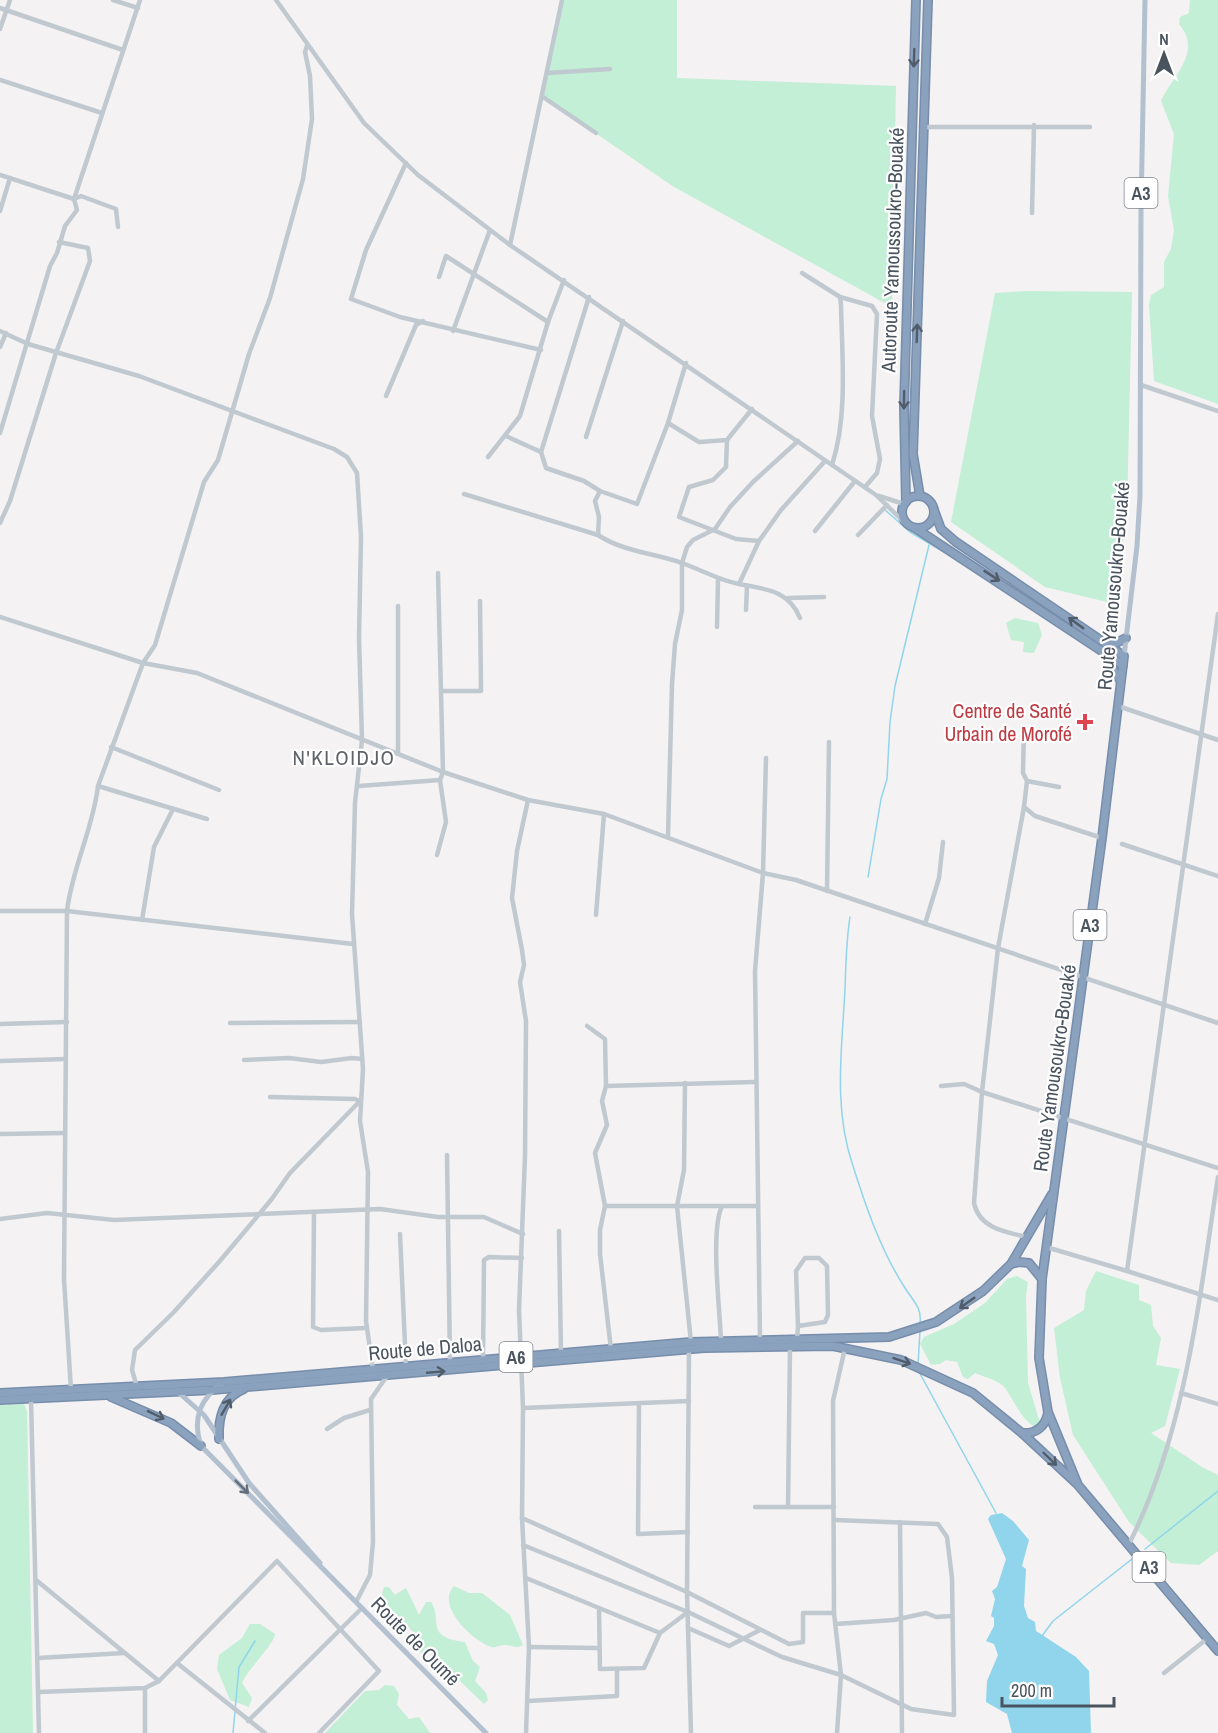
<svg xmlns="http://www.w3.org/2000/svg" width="1218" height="1733" viewBox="0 0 1218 1733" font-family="'Archivo Narrow',sans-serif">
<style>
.green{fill:#c2efd5}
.water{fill:#90d5eb}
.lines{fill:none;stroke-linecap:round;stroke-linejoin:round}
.stream{stroke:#90d5eb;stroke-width:1.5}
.highway-casing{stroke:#768dab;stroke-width:10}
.minor{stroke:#c0c8d0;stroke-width:4.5}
.major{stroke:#b2c0cf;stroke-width:5}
.highway{stroke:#8ba2bf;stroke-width:7}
.oneway{stroke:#505c69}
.oneway2{stroke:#646f7b}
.health-dot{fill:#e0444e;stroke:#fff;stroke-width:2}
.labels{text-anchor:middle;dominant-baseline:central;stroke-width:4.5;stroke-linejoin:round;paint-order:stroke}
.shield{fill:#fff;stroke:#80878f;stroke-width:1.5}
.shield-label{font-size:18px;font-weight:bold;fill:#4a545f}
.street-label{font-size:20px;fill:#4a545f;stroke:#fff}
.health-label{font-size:20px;fill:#be3a42;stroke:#fff;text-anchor:end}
.neighbourhood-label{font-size:21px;letter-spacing:1.5px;fill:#5e6267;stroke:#fff}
</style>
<rect width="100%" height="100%" fill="#f4f2f2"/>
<!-- green -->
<g class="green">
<polygon points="562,0 677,0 677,78 896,86 892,307 674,187 543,97 547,74 615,71 548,72"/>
<path d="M1190 0H1218V404L1154 381 1149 305 1151 295 1164 287V262L1171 249 1174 230 1168 196 1174 134 1161 101C1173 75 1203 52 1179 24L1180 17 1189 13Z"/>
<polygon points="1028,291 1132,292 1127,510 1115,604 1045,587 951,522 995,293"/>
<polygon points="1015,618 1038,623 1042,635 1034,653 1023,652 1024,642 1011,640 1006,623"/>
<polygon points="1096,1271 1139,1285 1139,1300 1151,1305 1153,1326 1161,1338 1156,1365 1180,1369 1165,1426 1151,1433 1202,1467 1218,1475 1218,1551 1199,1565 1171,1563 1129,1522 1073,1435 1060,1378 1054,1328 1084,1310 1086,1291"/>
<path d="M1017 1276 1028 1282 1026 1296 1028 1383 1040 1423 1036 1427C1022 1422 1014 1400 1005 1388 998 1380 985 1377 975 1373L968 1379 963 1377 957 1362 946 1360 940 1364 931 1365 920 1344 924 1337 954 1324 985 1303 1007 1279Z"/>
<polygon points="24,1404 27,1411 33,1733 0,1733 0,1405"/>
<path d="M454 1586 469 1593H482L510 1615 523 1645C516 1649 513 1645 505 1645 500 1645 496 1648 491 1647 473 1641 435 1606 454 1586Z"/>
<path d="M384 1587H389L395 1595 406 1588 419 1615 426 1602H431C443 1621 424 1637 465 1642L473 1661 480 1667 475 1681 486 1693 488 1700 484 1704 434 1656 429 1652 422 1654 418 1650V1637L384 1602 382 1593Z"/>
<path d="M250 1624H260L275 1634C274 1645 249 1667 242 1683L252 1698 249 1707 230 1700 217 1669 219 1655 242 1638Z"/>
<polygon points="385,1685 394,1686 399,1694 397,1705 409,1719 419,1717 430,1733 325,1733 365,1691 379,1690"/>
</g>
<!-- water -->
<polygon class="water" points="1002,1513 1013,1521 1029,1540 1022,1566 1026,1569 1024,1606 1028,1618 1035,1622 1036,1631 1076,1657 1089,1671 1091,1733 1012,1733 1007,1714 986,1702 987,1681 998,1655 994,1644 986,1641 994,1626 994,1618 991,1616 995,1599 992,1591 997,1587 1006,1559 988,1519 991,1515"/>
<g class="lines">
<!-- stream -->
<g class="stream">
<polyline points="884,509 910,532 956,559"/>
<polyline points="970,568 974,571"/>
<polyline points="868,877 881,799 887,779 890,722 895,686 929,545"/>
<path d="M850 917C846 942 846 964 845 989 842 1049 833 1108 853 1166 866 1207 881 1251 905 1288 913 1301 922 1307 920 1323"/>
<polyline points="918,1365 920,1331"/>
<polyline points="918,1370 996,1513"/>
<polyline points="1145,1549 1218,1491"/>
<polyline points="1042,1636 1053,1621 1132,1559"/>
<polyline points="233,1733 239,1667 255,1641"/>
</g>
<defs>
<g id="highway">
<circle cx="918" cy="512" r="16"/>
<polyline points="920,496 913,454 928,0"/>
<polyline points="906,502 904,407 916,0"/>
<polyline points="934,510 941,529 956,542 1124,656 1102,838 1042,1279 1039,1358 1048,1412 1078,1485 1218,1651"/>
<polyline points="915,528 1123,665"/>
<polyline points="1106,644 1112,645 1126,638"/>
<polyline points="1105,657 1120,680"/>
<polyline points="1011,1264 1019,1262 1029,1263 1042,1279"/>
<polyline points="0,1393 224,1382 691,1342 889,1337 936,1322 983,1291 1011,1264 1052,1194"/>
<polyline points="111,1397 171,1423 201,1446"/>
<polyline points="0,1400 212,1390 704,1348 833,1346 901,1360 973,1393 1022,1433 1076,1483"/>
<path d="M1022 1433C1036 1434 1045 1427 1048 1413"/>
<path d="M219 1439C218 1419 223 1397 244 1389"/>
</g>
</defs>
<!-- highway casing -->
<use href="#highway" class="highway-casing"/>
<!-- minor -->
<g class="minor">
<polyline points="113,0 138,8"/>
<polyline points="276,0 364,123 418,175 510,245 876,495 904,522"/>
<polyline points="0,8 123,50"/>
<polyline points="0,29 10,0"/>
<polyline points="547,73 610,69"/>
<polyline points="0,80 102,113"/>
<polyline points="543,97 596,133"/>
<polyline points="924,127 1090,127"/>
<polyline points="406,163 366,250 351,299 400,317 541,350"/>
<polyline points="0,175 74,199 81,196 116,209 118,227"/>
<polyline points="0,211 10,178"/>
<polyline points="1032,213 1034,125"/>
<polyline points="510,245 562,0"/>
<path d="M802 273 840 297 841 305C842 356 848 416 832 465"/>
<polyline points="439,277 446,256 548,322"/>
<polyline points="589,297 541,452 546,468 584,481 600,491 637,504 668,423 686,363"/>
<polyline points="840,297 872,306 877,314 872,416 880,459 877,473 865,487"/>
<polyline points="0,331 28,344 139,376 334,449 347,457 357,473 361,537 359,638 362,740 355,803 352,914 363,1069 360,1121 368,1172 366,1321 373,1370"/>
<polyline points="453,331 490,230"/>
<polyline points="0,347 6,333"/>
<polyline points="1141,385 1218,411"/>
<polyline points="386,396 416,325 423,321"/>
<polyline points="668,423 699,442 727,440 752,409"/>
<polyline points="0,433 50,266 57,253 65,226 77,210 74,199 140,0"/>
<polyline points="506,436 541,452"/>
<polyline points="586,437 623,321"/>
<polyline points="727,440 726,467 713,480 689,487 679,517 736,539 759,541 781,510 825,461"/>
<polyline points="488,457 520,416 548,322 564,280"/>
<path d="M464 494 598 535C624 552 654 553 682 563 702 570 718 580 739 584L759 541"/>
<polyline points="879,496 904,504"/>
<polyline points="0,523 10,501 56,353 90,261 88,248 59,242"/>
<polyline points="815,531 855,481"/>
<polyline points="598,535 599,517 595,501 600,491"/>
<polyline points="858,535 887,505"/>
<path d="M739 584C765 589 789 590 800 618"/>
<polyline points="788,598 824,597"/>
<polyline points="746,610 747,586"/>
<polyline points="1218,614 1127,1271 1218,1300"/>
<polyline points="0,617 143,663 197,673 443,772 528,800 604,814 763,873 796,880 1218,1023"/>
<polyline points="717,627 718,580"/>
<polyline points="442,691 481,691 480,601"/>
<polyline points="1118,706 1218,740"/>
<path d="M1024 728 1023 773 1027 781 1024 807 998 948 982 1092 974 1203C979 1228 1005 1232 1027 1237"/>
<polyline points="111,747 219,790"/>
<polyline points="398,754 398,606"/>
<polyline points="1027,781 1059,787"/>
<polyline points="98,786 207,819"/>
<polyline points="359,786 440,780"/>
<polyline points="1024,807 1035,816 1102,838"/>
<polyline points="668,836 672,684 675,644 682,610 682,563 687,547 693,540 715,529 730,507 753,482 798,441"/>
<polyline points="1122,844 1218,876"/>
<polyline points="437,855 446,822 440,780 443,772 438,573"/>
<polyline points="827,891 829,742"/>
<polyline points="0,911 67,911 353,944"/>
<polyline points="596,915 604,814"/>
<polyline points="142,920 154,847 173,809"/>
<polyline points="925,924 939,878 943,842"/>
<polyline points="230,1023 360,1022"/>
<polyline points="0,1024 67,1022"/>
<polyline points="587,1026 605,1039 606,1086"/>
<polyline points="244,1060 289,1058 321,1062 352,1058 362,1059"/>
<polyline points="0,1061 66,1059"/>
<polyline points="685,1083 684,1170 677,1206 691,1342"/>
<polyline points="941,1086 964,1084 982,1092 1218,1168"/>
<polyline points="0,1134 65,1133"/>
<polyline points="447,1155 450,1362"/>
<polyline points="605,1206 757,1206"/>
<polyline points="314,1212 313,1327 321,1330 366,1328"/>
<polyline points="0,1219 47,1213 114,1220 380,1209 438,1217 484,1217 523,1234"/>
<polyline points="559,1231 561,1354"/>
<polyline points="400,1234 406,1367"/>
<polyline points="1046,1247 1127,1271"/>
<polyline points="760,1340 755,971 763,873 766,758"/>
<polyline points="797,1340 798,1326 825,1322 828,1315 827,1266 819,1258 805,1258 796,1271 798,1326"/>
<path d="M721 1341C720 1310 710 1231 722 1206"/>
<polyline points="611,1349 600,1254 600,1230 605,1206 595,1153 607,1125 602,1101 606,1086 755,1082"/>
<polyline points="689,1349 687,1592 691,1733"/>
<polyline points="483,1360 484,1260 489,1257 522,1258"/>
<polyline points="137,1387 132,1370 135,1350 173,1313 219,1262 271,1200 290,1173 360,1101 355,1099 270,1097"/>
<path d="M71 1390 64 1279 67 911C72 868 93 829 98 786L143 663 155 645 204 482 218 460 249 354 270 298 303 179 312 119 310 76 305 52 307 46"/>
<polyline points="1181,1393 1218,1404"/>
<polyline points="31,1399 39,1733"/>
<polyline points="639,1403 638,1534 688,1532"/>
<polyline points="523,1408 689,1401"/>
<polyline points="327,1429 344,1418 370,1410"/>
<polyline points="755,1507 834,1507"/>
<polyline points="788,1507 790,1347"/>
<polyline points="522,1518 687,1592 789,1644 803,1642 803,1613 834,1613"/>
<polyline points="900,1522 902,1733"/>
<path d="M1129 1544C1186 1431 1199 1300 1218 1177"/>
<polyline points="523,1545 688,1612 782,1657 841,1675 911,1709 954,1715 952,1578 947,1537 938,1524 835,1520"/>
<polyline points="526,1578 660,1633"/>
<polyline points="36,1580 159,1681"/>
<polyline points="356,1602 370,1575 373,1542 371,1399 387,1376"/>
<polyline points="599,1608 600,1669 644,1668 660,1633 688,1612"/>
<polyline points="835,1624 894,1620 926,1613 936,1617 952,1616"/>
<polyline points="688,1628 729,1646 760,1630"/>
<polyline points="529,1647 598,1648"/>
<polyline points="38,1658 124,1653"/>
<polyline points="177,1663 265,1733"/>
<polyline points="1164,1673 1208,1638"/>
<polyline points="38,1692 145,1688 159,1681 277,1561 379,1671 319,1733"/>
<polyline points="528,1701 617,1696 617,1669"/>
<polyline points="248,1721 362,1608"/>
<polyline points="145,1733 145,1688"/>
<polyline points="526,1733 529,1647 522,1518 523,1408 519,1310 525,1156 526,1021 520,982 524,965 522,950 512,898 517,851 528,800"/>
<polyline points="837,1733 841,1675 834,1613 833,1401 845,1348"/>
</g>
<!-- major -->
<g class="major">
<polyline points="1124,656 1137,546 1140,496 1141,209 1145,0"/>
<path d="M224 1382C200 1398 192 1418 201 1446L486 1733"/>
<polyline points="177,1391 204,1415 249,1483 320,1563"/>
</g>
<!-- highway -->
<use href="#highway" class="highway"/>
</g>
<!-- one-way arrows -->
<defs><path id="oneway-shaft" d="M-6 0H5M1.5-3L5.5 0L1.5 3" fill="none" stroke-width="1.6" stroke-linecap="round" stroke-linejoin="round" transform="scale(1.5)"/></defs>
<g class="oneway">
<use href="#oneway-shaft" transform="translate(914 58) rotate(92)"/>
<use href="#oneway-shaft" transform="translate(917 333) rotate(-88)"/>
<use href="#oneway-shaft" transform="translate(904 400) rotate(91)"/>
<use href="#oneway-shaft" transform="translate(992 576) rotate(33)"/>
<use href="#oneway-shaft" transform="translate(1076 623) rotate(-144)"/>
<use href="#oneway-shaft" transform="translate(967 1303) rotate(145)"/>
<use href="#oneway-shaft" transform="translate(902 1361) rotate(19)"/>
<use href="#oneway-shaft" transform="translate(436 1372) rotate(-5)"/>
<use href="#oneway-shaft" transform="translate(226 1407) rotate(-60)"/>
<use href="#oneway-shaft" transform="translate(156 1415) rotate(26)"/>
<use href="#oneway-shaft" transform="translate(1050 1459) rotate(44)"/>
</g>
<use class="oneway2" href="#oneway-shaft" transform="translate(242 1487) rotate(45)"/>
<!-- markers -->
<path class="health-dot" d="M1082 713h6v6h6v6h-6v6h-6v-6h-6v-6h6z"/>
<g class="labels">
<!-- shield labels -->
<g class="shield">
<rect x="1124.5" y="178" width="33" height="30" rx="4.5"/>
<rect x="1073.5" y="910" width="33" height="30" rx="4.5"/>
<rect x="499.5" y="1342" width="33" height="30" rx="4.5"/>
<rect x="1132.5" y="1552" width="33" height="30" rx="4.5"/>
</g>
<g class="shield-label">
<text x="1141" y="193">A3</text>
<text x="1090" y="925">A3</text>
<text x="516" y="1357">A6</text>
<text x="1149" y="1567">A3</text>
</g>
<!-- street labels -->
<g class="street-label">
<text transform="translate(892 250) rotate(-88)">Autoroute Yamoussoukro-Bouaké</text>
<text transform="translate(1113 586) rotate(-85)">Route Yamousoukro-Bouaké</text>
<text transform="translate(1054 1068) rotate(-82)">Route Yamousoukro-Bouaké</text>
<text transform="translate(425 1348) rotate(-5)">Route de Daloa</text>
<text transform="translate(416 1641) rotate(45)">Route de Oumé</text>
</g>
<!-- health labels -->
<g class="health-label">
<text x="1072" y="710">Centre de Santé<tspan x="1072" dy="23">Urbain de Morofé</tspan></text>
</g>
<!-- neighbourhood labels -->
<g class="neighbourhood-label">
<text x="344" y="757">N'KLOIDJO</text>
</g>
</g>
<!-- north arrow -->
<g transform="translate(1164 54)" stroke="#ffffff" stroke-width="4.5" paint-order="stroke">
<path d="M0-4.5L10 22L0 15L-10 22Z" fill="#4a545f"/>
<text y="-9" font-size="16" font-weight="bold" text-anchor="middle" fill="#4a545f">N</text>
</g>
<!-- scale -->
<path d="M1002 1697v9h112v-9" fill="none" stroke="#4a545f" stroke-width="3"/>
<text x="1011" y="1697" font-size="18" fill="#4a545f" stroke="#ffffff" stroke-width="4.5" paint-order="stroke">200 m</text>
</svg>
